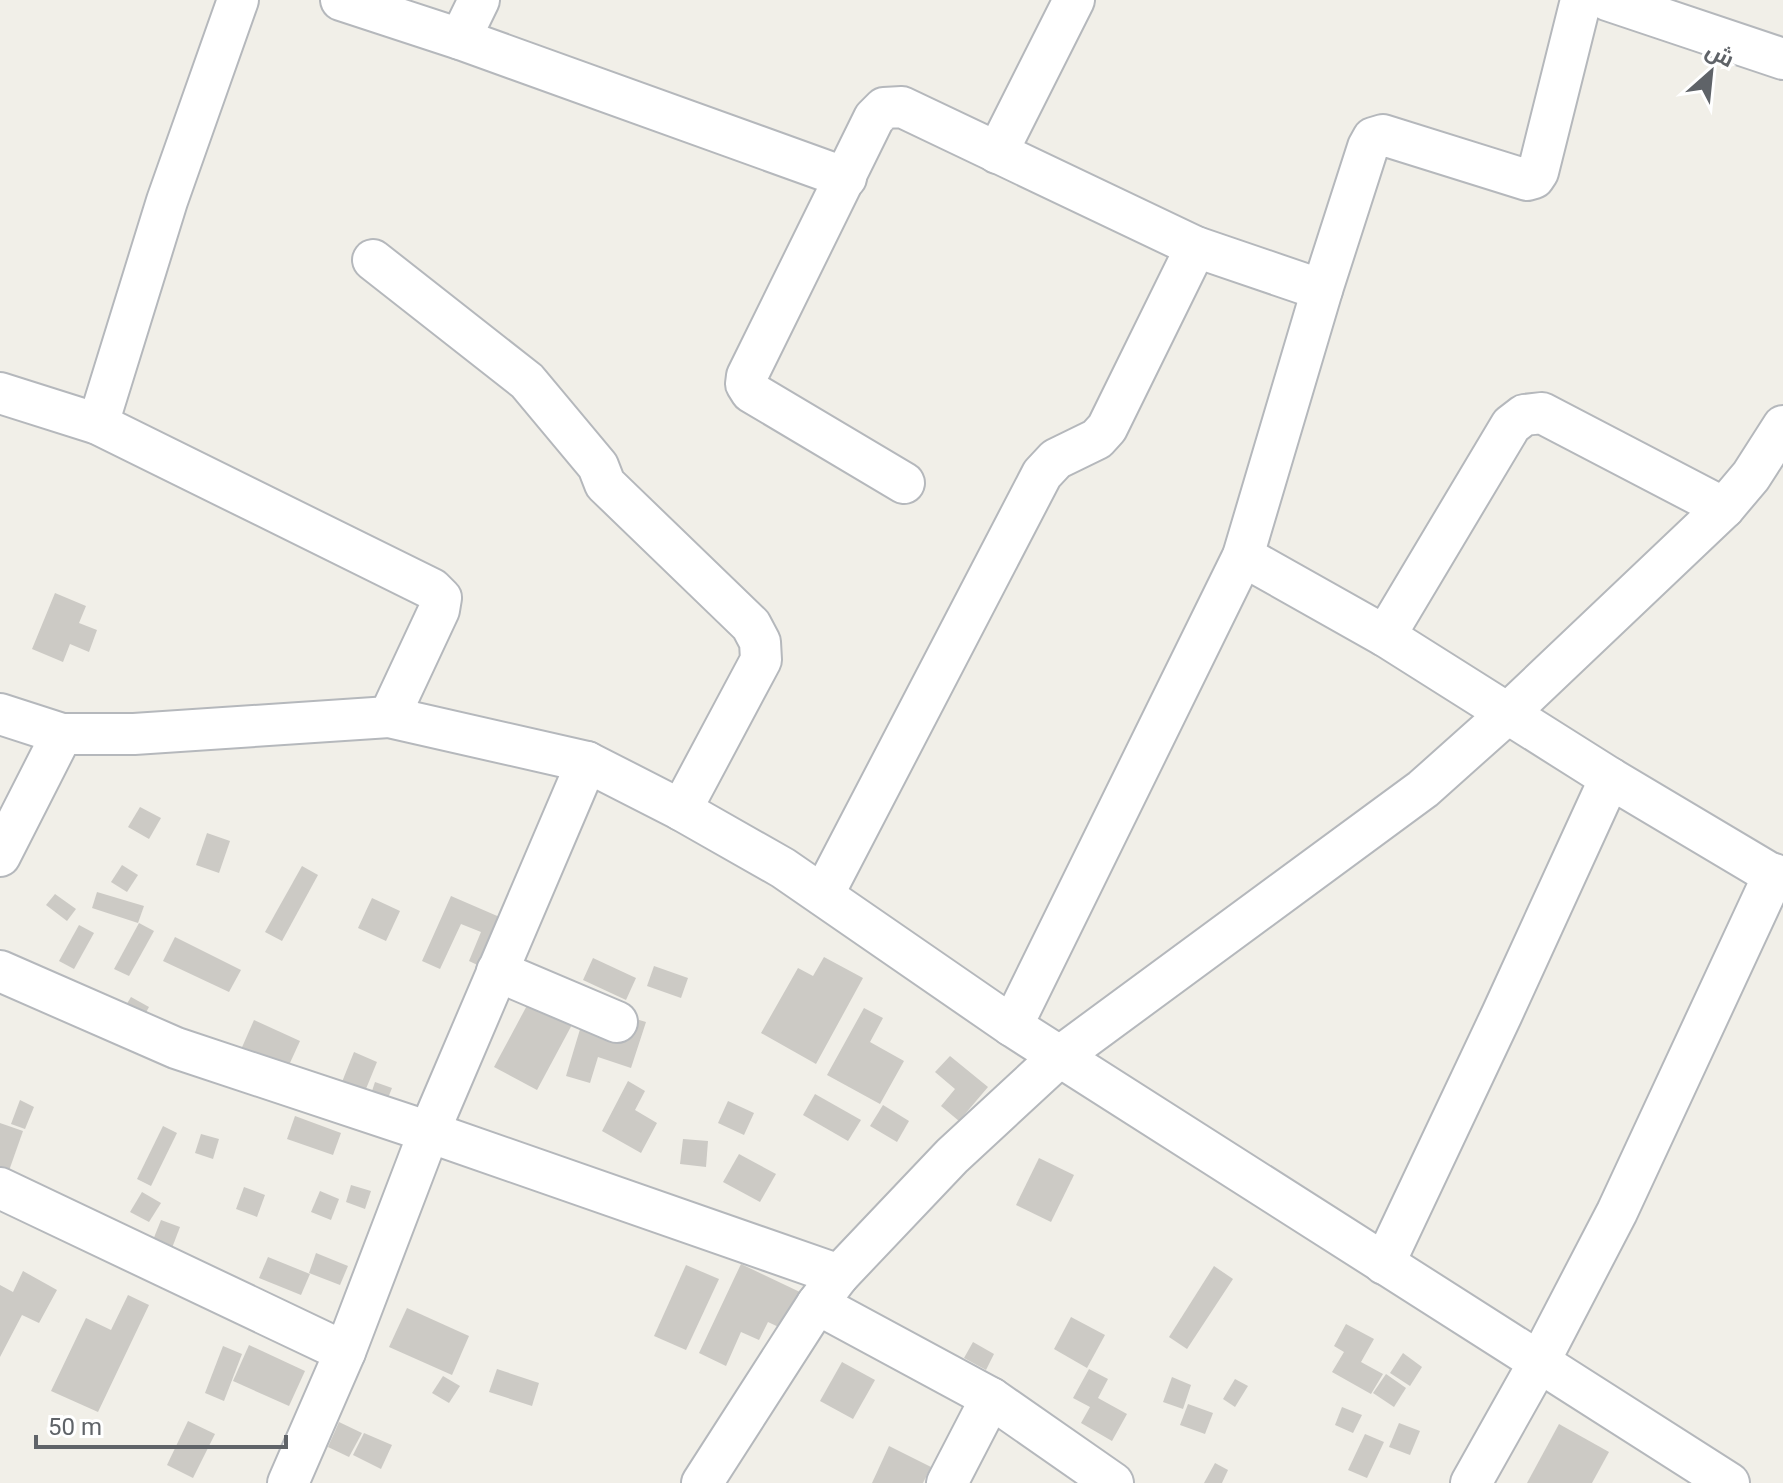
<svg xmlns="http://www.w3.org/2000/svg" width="1783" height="1483" viewBox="0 0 1783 1483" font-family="Roboto,Cairo,sans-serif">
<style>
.building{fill:#cccac5}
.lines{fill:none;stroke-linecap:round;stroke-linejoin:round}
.minor-casing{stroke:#b5b8bc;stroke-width:44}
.minor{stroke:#fff;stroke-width:40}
</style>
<rect width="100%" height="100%" fill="#f1efe8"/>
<!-- building -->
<g class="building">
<polygon points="55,593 86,606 79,623 97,630 89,652 70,644 63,662 32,649"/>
<polygon points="140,807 161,818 149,839 128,827"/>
<polygon points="207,833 230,841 219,873 196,865"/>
<polygon points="122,865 138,875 127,892 111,882"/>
<polygon points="302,866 318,875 282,941 265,932"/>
<polygon points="97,892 144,906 138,923 92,908"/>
<polygon points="55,894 76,909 67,921 46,905"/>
<polygon points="451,896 511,922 490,971 469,961 481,932 461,924 440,969 422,961"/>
<polygon points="372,898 400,911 386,941 358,928"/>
<polygon points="139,923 154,931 129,976 114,969"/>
<polygon points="79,925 94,933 74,969 59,961"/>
<polygon points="175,937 241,970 229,992 163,961"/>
<polygon points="824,957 863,978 816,1064 761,1033 798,968 813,976"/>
<polygon points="593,958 636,978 626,1000 583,980"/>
<polygon points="654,966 688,978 681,998 647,986"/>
<polygon points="131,997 149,1007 133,1036 114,1025"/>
<polygon points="531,998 574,1021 537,1090 494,1067"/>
<polygon points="864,1008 883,1018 870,1042 904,1061 880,1104 827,1075"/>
<polygon points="626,1016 646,1022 631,1068 598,1057 590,1083 566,1076 581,1026"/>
<polygon points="254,1020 300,1041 284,1076 239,1054"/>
<polygon points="354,1052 377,1062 361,1101 338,1092"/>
<polygon points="950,1056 988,1087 959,1121 941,1106 955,1089 935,1072"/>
<polygon points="628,1081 645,1091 635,1110 657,1123 641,1153 602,1131"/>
<polygon points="375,1082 392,1088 384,1108 368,1103"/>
<polygon points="815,1094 861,1120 848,1141 803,1115"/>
<polygon points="20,1100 34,1107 25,1129 11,1124"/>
<polygon points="728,1101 754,1113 744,1135 718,1123"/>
<polygon points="883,1105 909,1121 897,1142 870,1126"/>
<polygon points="295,1116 341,1133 333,1155 287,1139"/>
<polygon points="0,1123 23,1131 5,1182 0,1180"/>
<polygon points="163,1126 177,1133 151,1186 137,1179"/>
<polygon points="201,1134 219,1139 213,1159 195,1153"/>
<polygon points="683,1139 708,1141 706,1167 680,1164"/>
<polygon points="739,1154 776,1174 760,1202 723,1182"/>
<polygon points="1039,1158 1074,1175 1051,1222 1016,1205"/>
<polygon points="351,1185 371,1191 365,1209 346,1202"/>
<polygon points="244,1187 265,1195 257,1217 236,1209"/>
<polygon points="320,1191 339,1199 331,1220 311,1212"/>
<polygon points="142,1192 161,1203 149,1222 130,1212"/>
<polygon points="161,1220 180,1227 172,1248 153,1240"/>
<polygon points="316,1253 348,1266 340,1285 309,1273"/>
<polygon points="268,1257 310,1274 301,1295 259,1278"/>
<polygon points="741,1264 802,1293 785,1330 768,1322 759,1340 741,1332 726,1366 699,1353"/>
<polygon points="686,1265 719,1279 686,1350 654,1336"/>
<polygon points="1214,1266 1233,1279 1187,1349 1169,1337"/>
<polygon points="23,1271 57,1290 39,1323 22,1315 0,1357 0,1285 13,1292"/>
<polygon points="128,1295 149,1305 98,1412 51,1391 86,1318 111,1330"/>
<polygon points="407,1308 469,1336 452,1375 389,1347"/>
<polygon points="1071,1317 1105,1335 1087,1368 1054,1349"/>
<polygon points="1346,1324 1374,1339 1361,1362 1383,1374 1371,1394 1332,1372 1344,1352 1334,1346"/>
<polygon points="973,1342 994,1354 986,1370 964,1358"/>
<polygon points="249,1345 305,1371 289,1406 233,1381"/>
<polygon points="223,1346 242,1354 224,1401 205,1393"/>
<polygon points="1403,1353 1422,1367 1410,1386 1390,1373"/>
<polygon points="842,1362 875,1380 853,1419 820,1401"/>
<polygon points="497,1369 539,1383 532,1406 489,1392"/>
<polygon points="1089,1369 1108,1379 1098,1398 1127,1414 1112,1441 1081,1423 1090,1407 1073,1398"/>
<polygon points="1386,1374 1406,1388 1394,1407 1373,1393"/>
<polygon points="443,1376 460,1386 449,1403 432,1393"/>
<polygon points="1172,1377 1191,1385 1183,1409 1163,1402"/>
<polygon points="1235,1379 1248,1386 1235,1407 1223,1399"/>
<polygon points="1188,1404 1213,1413 1205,1434 1180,1425"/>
<polygon points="1342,1407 1362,1415 1353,1433 1335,1425"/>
<polygon points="188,1421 215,1434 193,1478 167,1465"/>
<polygon points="339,1422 362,1433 349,1457 328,1447"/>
<polygon points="1399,1423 1420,1431 1410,1455 1389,1447"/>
<polygon points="1559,1424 1609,1452 1592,1483 1527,1483"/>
<polygon points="364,1433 392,1445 381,1469 353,1455"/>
<polygon points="1365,1434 1384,1442 1367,1478 1348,1470"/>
<polygon points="889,1446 931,1467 923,1483 872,1483"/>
<polygon points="1215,1463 1228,1470 1222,1483 1204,1483"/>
</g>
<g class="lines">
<defs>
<g id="minor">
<polyline points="341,0 460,39 846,178"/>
<polyline points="1581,0 1538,172 1534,178 1527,180 1383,135 1373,138 1368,147 1322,290 1243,556 1012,1026 1729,1483"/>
<polyline points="1607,0 1783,59"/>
<polyline points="460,39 479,0"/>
<polyline points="997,153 1074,0"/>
<polyline points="373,260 527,381 598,466 605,484 751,625 760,642 761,660 681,810"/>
<polyline points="0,393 98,424 432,589 441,598 439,610 389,717"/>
<polyline points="98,424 167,201 238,0"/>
<polyline points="904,483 751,392 746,384 747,376 874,118 884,108 902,107 1196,247 1322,290"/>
<polyline points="1243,556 1385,636 1610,778 1783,881"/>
<polyline points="1385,636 1511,425 1524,415 1542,413 1724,508"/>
<polyline points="0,714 62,734 134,734 389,717 587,762 681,810 783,868 1012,1026"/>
<polyline points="0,856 62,734"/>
<polyline points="823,895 1042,474 1056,459 1097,439 1107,428 1196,247"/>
<polyline points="0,971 176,1048 429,1132 839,1275"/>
<polyline points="497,971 617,1022"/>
<polyline points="0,1188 345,1352"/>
<polyline points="1384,1264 1502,1014 1610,778"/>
<polyline points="817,1304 991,1398 1113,1483"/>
<polyline points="288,1483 345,1352 429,1132 587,762"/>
<polyline points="702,1483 817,1304 839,1275 952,1156 1059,1057 1423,789 1507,714 1724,508 1751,476 1783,426"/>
<polyline points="947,1483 991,1398"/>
<polyline points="1471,1483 1539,1362 1617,1212 1774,874"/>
</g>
</defs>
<!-- minor casing -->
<use href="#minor" class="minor-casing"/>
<!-- minor -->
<use href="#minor" class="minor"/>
</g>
<!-- north arrow -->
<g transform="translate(1711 72) rotate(27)" stroke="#ffffff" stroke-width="6" paint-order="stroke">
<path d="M0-6L14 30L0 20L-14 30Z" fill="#5f6368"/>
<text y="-12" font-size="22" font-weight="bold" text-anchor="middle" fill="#5f6368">ش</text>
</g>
<!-- scale -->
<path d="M36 1435v12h250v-12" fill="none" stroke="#5f6368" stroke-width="4"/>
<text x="48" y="1435" font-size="24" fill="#5f6368" stroke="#ffffff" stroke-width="6" paint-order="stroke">50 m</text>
</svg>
